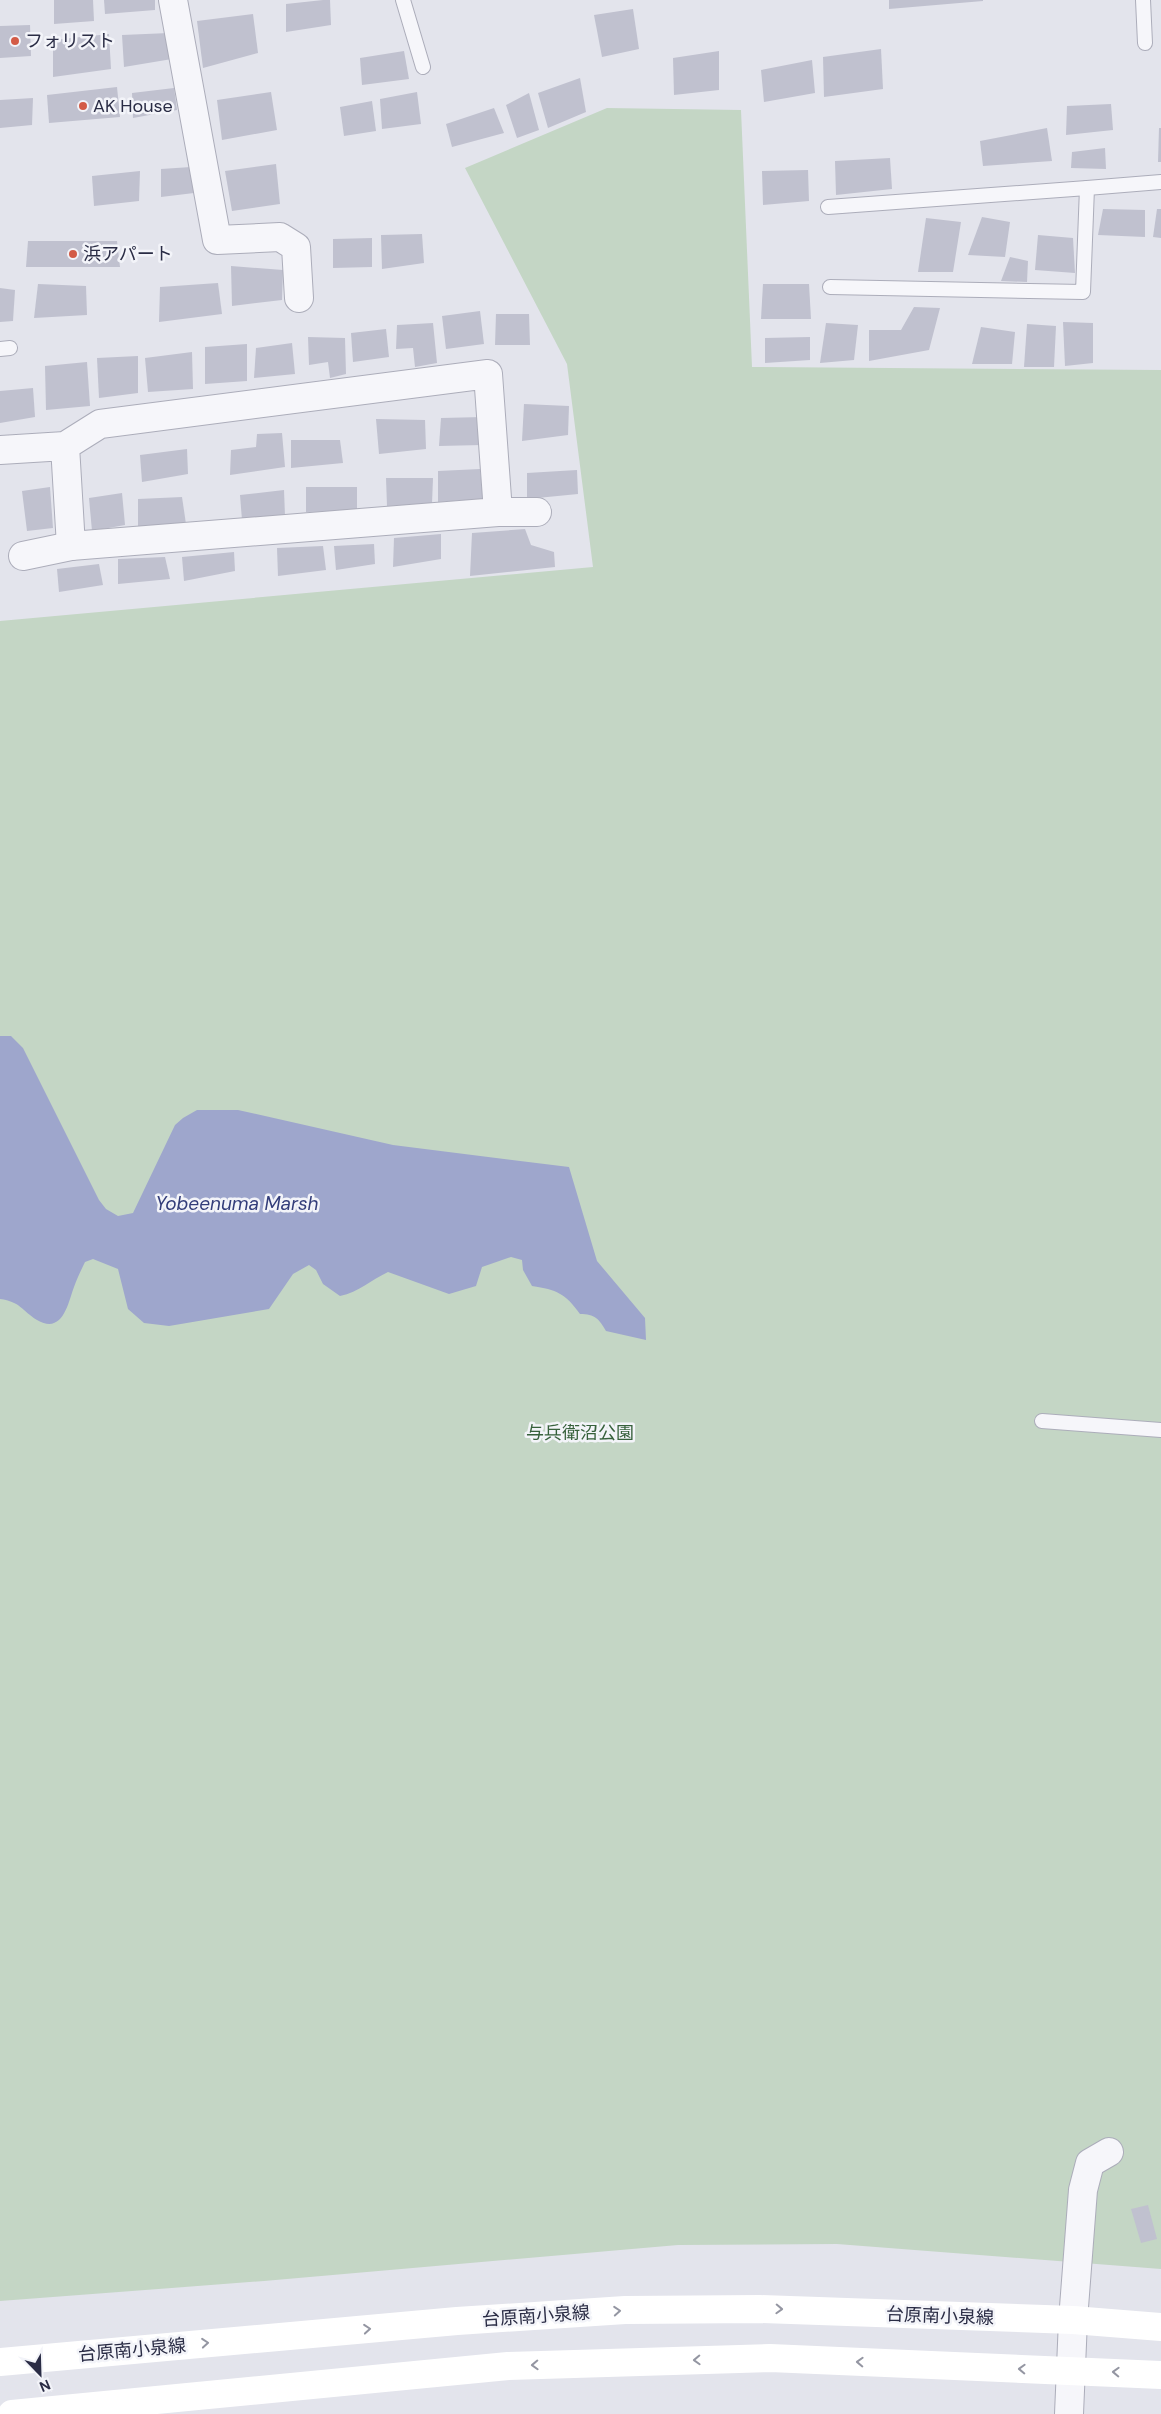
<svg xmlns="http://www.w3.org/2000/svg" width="1161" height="2414" viewBox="0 0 1161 2414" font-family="'DM Sans','Noto Sans JP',sans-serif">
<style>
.green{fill:#c4d6c5}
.water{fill:#9ea6cc}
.building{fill:#c0c1cf}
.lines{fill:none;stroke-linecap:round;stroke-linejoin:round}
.lane-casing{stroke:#acadba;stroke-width:16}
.street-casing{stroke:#acadba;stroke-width:30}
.lane{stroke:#f6f6fa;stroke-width:14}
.street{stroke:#f6f6fa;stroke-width:28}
.secondary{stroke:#fff;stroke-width:28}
.oneway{stroke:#9496a2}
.poi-dot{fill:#d35b46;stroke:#f3f4f9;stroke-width:2}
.labels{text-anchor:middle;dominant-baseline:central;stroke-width:5;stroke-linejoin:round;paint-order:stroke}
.poi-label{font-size:18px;fill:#2a2c45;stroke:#f3f4f9;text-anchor:start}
.park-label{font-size:18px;fill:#37613c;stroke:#f3f4f9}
.street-label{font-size:18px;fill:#2a2c45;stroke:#f3f4f9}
.water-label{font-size:19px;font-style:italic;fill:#333d7a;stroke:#f3f4f9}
</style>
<rect width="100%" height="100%" fill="#e3e4ec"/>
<!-- green -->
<polygon class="green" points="607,108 741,110 752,367 1161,370 1161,2269 837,2244 678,2245 264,2281 0,2301 0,621 593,567 567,364 465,168"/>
<!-- water -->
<path class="water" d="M0 1036H11L23 1048 99 1200 106 1209 118 1216 133 1213 175 1125 183 1118 197 1110H238L393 1145 569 1167 597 1261 645 1318 646 1340 606 1331C599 1319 595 1314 580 1314 565 1293 557 1290 532 1286L523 1270 522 1260 511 1257 482 1267 476 1286 449 1294 388 1272C371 1280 359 1292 340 1296L323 1284 316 1270 309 1265 293 1274 269 1309 169 1326 144 1323 128 1309 118 1269 93 1259 85 1262C81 1270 77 1279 74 1287 68 1303 63 1335 37 1320 21 1310 21 1302 0 1299Z"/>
<!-- building -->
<g class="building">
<polygon points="54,0 93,0 94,21 54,24"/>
<polygon points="104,0 155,0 155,10 105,14"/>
<polygon points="323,0 330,0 331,25 286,32 286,4"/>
<polygon points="889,0 983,0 983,1 889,9"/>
<polygon points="633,9 639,49 602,57 594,15"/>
<polygon points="253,14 258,53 203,68 197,21"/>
<polygon points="30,25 31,56 0,58 0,26"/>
<polygon points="169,33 172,59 124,67 122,35"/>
<polygon points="109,34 111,69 53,77 53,40"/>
<polygon points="881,49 883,89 824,97 823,57"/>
<polygon points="404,51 409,79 362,85 360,58"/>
<polygon points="719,51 719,90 674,95 673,58"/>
<polygon points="812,60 815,93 764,102 761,70"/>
<polygon points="580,78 586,112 548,128 538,93"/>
<polygon points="117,87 120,117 49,123 47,95"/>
<polygon points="174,88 177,110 133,118 132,93"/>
<polygon points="271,92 277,130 222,140 217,100"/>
<polygon points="417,92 421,124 382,129 380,99"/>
<polygon points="529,93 539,130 517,138 506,105"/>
<polygon points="33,98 32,125 0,128 0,100"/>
<polygon points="372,101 376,131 344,136 340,107"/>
<polygon points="1111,104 1113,130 1066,135 1067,106"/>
<polygon points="494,108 504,133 452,147 446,124"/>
<polygon points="1047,128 1052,161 983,166 980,141"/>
<polygon points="1159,128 1161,128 1161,162 1158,162"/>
<polygon points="1105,148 1106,169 1071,168 1072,152"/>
<polygon points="890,158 892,189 836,195 835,161"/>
<polygon points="276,164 280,204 232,211 225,171"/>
<polygon points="191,167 194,193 161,197 161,169"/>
<polygon points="808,170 809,201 763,205 762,171"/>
<polygon points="140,171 139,201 94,206 92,176"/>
<polygon points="1103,209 1145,210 1145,237 1098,235"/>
<polygon points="1157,209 1161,209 1161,238 1153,237"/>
<polygon points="982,217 1010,222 1005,257 968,255"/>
<polygon points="926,218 961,222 953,272 918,272"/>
<polygon points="422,234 424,263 382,269 381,235"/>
<polygon points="1038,235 1073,238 1075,273 1035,270"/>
<polygon points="372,238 372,267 333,268 333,239"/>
<polygon points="28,241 117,241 120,267 26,267"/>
<polygon points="1010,257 1028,261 1027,282 1001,281"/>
<polygon points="231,266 283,270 282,300 232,306"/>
<polygon points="218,283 222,314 159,322 160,287"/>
<polygon points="38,284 86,286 87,315 34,318"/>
<polygon points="763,284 809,284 811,319 761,319"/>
<polygon points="0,288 15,290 13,321 0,322"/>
<polygon points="914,307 940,308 929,350 869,361 869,330 901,330"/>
<polygon points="480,311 484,344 446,349 442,316"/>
<polygon points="496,314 529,314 530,345 495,345"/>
<polygon points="1063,322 1093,323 1093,363 1065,366"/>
<polygon points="433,323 437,363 415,367 413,348 396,349 397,325"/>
<polygon points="826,323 858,325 854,360 820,363"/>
<polygon points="1027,324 1056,326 1054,367 1024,367"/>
<polygon points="981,327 1015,332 1012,364 972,364"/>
<polygon points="386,329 389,357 353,362 351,333"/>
<polygon points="308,337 345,338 346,374 330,378 328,362 309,365"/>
<polygon points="810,337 810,360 765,363 765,338"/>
<polygon points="292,343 295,374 254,378 256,348"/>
<polygon points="247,344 247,381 205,384 205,347"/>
<polygon points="192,352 193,389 148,392 145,358"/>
<polygon points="138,356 138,393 99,398 97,358"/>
<polygon points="87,362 90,406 46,410 45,366"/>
<polygon points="33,388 35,417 0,423 0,391"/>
<polygon points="524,404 569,406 568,435 522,441"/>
<polygon points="483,417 482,445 439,446 441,418"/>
<polygon points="376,419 425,420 426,449 379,454"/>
<polygon points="282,433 285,467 230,475 231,450 256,447 257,434"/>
<polygon points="291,440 340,440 343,463 291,468"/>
<polygon points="187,449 188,474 142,482 140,455"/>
<polygon points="480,469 483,499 438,502 438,471"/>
<polygon points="577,470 578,494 527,499 527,473"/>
<polygon points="386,478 433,478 432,504 387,506"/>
<polygon points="50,487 53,528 27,531 22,491"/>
<polygon points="306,487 357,487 357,511 306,512"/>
<polygon points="284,490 285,516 242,520 240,495"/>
<polygon points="122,493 125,525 92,531 89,498"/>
<polygon points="182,497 186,524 138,528 138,499"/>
<polygon points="525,529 531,545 554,552 555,567 470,576 472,533"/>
<polygon points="441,534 441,559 393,567 394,538"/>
<polygon points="374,544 375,564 336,570 334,546"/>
<polygon points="323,546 326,570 278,576 277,548"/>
<polygon points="234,552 235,571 184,581 182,557"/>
<polygon points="165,557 170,579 118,584 118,559"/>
<polygon points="99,564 103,585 59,592 57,569"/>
<polygon points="1148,2205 1157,2239 1141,2243 1131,2209"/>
</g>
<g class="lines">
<defs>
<g id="lane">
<polyline points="403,0 423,67"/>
<polyline points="1143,0 1145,43"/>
<polyline points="828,207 1087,188"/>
<polyline points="830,287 1083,292 1087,188 1161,182"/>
<polyline points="0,349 10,348"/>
<polyline points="1042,1421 1161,1430"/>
</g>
<g id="street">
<polyline points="173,0 217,240 280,237 296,247 299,298"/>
<polyline points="0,450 65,446 100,424 488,374 498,512 71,546 65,446"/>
<polyline points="498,512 537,512"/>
<polyline points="23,556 71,546"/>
<polyline points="1069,2414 1073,2320 1083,2190 1090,2163 1109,2152"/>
</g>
</defs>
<!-- lane casing -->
<use href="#lane" class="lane-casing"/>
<!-- street casing -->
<use href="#street" class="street-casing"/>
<!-- lane -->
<use href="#lane" class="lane"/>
<!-- street -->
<use href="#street" class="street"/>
<!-- secondary -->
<g class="secondary">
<polyline points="0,2362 457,2321 625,2310 760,2309 1073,2320 1161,2327"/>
<polyline points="12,2414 508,2366 770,2358 1161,2375"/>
</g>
</g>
<!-- one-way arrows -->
<defs><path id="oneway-chevron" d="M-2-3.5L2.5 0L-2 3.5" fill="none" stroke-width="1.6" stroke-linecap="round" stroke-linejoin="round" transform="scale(1.25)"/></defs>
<g class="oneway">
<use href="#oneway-chevron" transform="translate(779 2309) rotate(2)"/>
<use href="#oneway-chevron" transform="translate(617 2311) rotate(-4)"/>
<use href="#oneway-chevron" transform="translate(367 2329) rotate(-5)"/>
<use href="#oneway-chevron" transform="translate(205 2343) rotate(-5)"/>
<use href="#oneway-chevron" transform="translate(697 2360) rotate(178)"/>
<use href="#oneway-chevron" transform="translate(860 2362) rotate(-178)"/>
<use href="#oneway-chevron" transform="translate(535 2365) rotate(178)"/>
<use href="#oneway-chevron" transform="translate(1022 2369) rotate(-178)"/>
<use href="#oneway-chevron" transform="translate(1116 2372) rotate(-178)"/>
</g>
<!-- markers -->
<g class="poi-dot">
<circle cx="15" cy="41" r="5"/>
<circle cx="83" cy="106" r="5"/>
<circle cx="73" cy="254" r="5"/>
</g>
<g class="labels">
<!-- poi labels -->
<g class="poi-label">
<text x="25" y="41">フォリスト</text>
<text x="93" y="106">AK House</text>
<text x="83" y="254">浜アパート</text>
</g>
<!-- park labels -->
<g class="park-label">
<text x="580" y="1433">与兵衛沼公園</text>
</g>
<!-- street labels -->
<g class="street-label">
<text transform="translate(536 2316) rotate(-4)">台原南小泉線</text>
<text transform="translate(940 2316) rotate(2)">台原南小泉線</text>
<text transform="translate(132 2350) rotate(-5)">台原南小泉線</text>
</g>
<!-- water labels -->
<g class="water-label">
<text x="237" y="1203">Yobeenuma Marsh</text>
</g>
</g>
<!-- north arrow -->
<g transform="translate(40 2374) rotate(157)" stroke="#f3f4f9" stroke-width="4" paint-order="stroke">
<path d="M0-4L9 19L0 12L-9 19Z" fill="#2a2c45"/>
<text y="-8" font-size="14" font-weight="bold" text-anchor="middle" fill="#2a2c45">N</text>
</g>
</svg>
